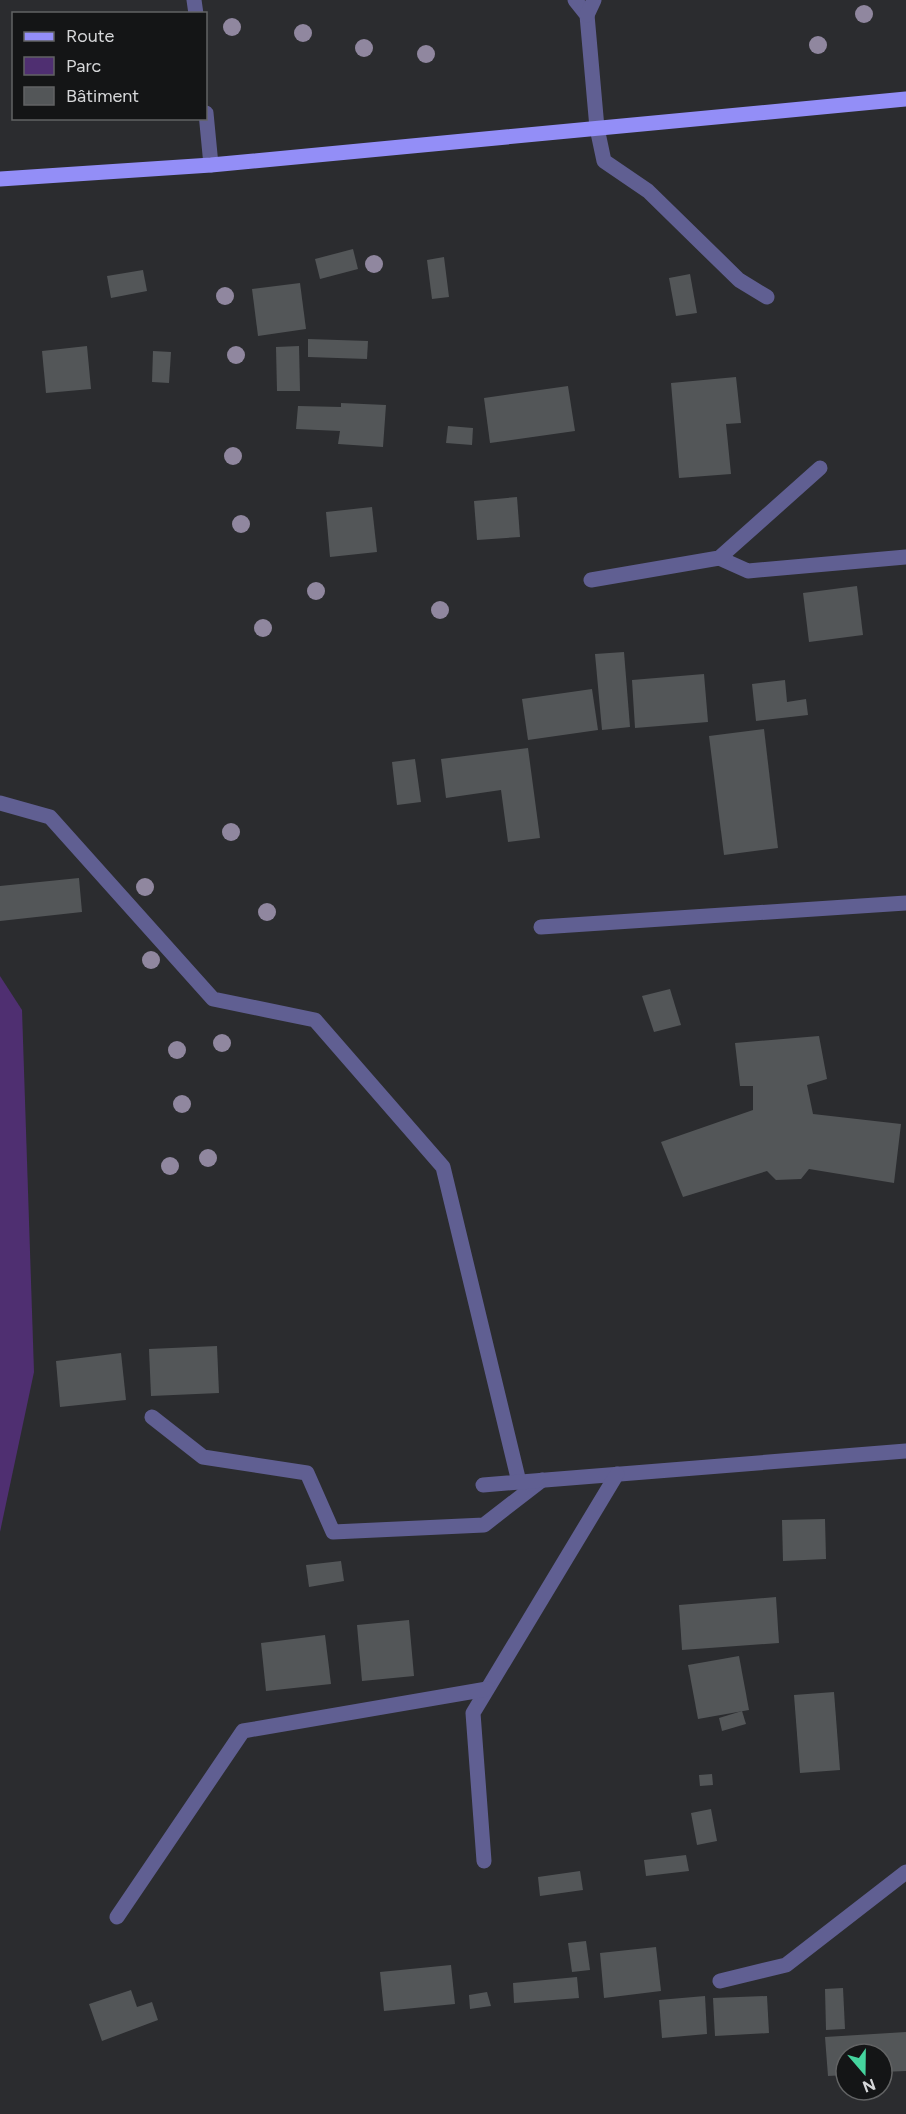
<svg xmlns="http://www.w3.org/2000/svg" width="906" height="2114" viewBox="0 0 906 2114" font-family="Figtree,sans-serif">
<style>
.green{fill:#4f2f71}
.building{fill:#535658}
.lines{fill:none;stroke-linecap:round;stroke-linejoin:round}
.minor{stroke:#605f92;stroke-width:15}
.major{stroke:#938ef7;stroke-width:15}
.tree{fill:#90879f}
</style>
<rect width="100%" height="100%" fill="#2b2c2f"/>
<!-- green -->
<polygon class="green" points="0,976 22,1010 34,1372 0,1532"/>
<!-- building -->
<g class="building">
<polygon points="353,249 358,269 320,279 315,259"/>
<polygon points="444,257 449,297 432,299 427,260"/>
<polygon points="143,270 147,291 111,298 107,276"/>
<polygon points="690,274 697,313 676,316 669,278"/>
<polygon points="300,283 306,329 258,336 252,289"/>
<polygon points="308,339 368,341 367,359 308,357"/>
<polygon points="87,346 91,389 46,393 42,351"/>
<polygon points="299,346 300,391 277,391 276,347"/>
<polygon points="153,351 171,352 169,383 152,382"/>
<polygon points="736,377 741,423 726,424 731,474 679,478 671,383"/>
<polygon points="568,386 575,431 490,443 484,398"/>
<polygon points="341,403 386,405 383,447 338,444 340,431 296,429 298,406 341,407"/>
<polygon points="448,426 473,428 472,445 446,443"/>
<polygon points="517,497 520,537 477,540 474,501"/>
<polygon points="372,507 377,552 330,557 326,512"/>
<polygon points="857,586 863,635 809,642 803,593"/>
<polygon points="624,652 630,727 602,730 595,654"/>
<polygon points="704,674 708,722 635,728 632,680"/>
<polygon points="785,680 787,702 806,699 808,715 756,721 752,684"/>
<polygon points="592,689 598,730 528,740 522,699"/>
<polygon points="764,729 778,848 724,855 709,736"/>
<polygon points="528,748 540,838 508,842 501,790 446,798 441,759"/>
<polygon points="415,759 421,802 397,805 392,762"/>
<polygon points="79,878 82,912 0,921 0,886"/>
<polygon points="670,989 681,1025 654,1032 642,996"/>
<polygon points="819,1036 827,1079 807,1085 813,1114 901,1124 894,1183 809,1169 801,1179 776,1180 767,1171 683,1197 661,1142 753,1110 753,1086 740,1086 735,1043"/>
<polygon points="217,1346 219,1393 151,1396 149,1349"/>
<polygon points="121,1353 126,1400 60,1407 56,1361"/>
<polygon points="825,1519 826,1559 783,1561 782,1520"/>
<polygon points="341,1561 344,1581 309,1587 306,1565"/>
<polygon points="776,1597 779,1643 682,1650 679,1605"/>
<polygon points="409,1620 414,1676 362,1681 357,1625"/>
<polygon points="325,1635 331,1684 266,1691 261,1643"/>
<polygon points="739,1656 749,1710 698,1719 688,1665"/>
<polygon points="834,1692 840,1770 800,1773 794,1695"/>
<polygon points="742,1711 746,1724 722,1731 719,1718"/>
<polygon points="712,1774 713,1785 700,1786 699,1775"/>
<polygon points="711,1809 717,1841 697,1845 691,1813"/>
<polygon points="686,1855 689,1871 646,1876 644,1860"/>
<polygon points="580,1871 583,1890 540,1896 538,1877"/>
<polygon points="586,1941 590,1970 572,1972 568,1943"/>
<polygon points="656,1947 661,1991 604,1998 600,1953"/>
<polygon points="451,1965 455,2004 384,2011 380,1972"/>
<polygon points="577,1977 579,1998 514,2003 513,1983"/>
<polygon points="843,1988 845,2029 826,2030 825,1989"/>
<polygon points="131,1990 137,2007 152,2002 158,2020 102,2041 89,2004"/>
<polygon points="487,1992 491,2006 470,2009 469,1995"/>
<polygon points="705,1996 707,2034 662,2038 659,2000"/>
<polygon points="767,1996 769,2033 715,2036 713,1998"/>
<polygon points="906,2032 906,2071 882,2072 882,2054 846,2054 846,2075 828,2076 825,2037"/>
</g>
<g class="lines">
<!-- minor -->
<g class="minor">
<polyline points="194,0 196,14"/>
<polyline points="575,0 587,15 597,128 604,161 648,191 739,280 767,297"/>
<polyline points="587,15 594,0"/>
<polyline points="206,113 211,165"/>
<polyline points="719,558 748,571 906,557"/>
<polyline points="591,580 719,558 820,468"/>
<polyline points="0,803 50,817 213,999 315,1020 443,1167 519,1482"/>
<polyline points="541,927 906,903"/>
<polyline points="152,1417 203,1457 307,1473 333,1532 484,1525 542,1480"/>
<polyline points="483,1485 906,1451"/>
<polyline points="484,1861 473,1713 617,1474"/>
<polyline points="117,1917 243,1731 487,1689"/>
<polyline points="720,1981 786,1965 906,1872"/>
</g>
<!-- major -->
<polyline class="major" points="0,179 211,165 906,99"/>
</g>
<!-- trees -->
<g class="tree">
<circle cx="864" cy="14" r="9"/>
<circle cx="232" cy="27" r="9"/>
<circle cx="303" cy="33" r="9"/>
<circle cx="818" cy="45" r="9"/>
<circle cx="364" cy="48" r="9"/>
<circle cx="426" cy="54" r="9"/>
<circle cx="374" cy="264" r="9"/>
<circle cx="225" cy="296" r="9"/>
<circle cx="236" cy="355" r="9"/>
<circle cx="233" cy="456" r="9"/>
<circle cx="241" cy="524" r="9"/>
<circle cx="316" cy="591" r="9"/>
<circle cx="440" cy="610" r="9"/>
<circle cx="263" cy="628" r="9"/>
<circle cx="231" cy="832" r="9"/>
<circle cx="145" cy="887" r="9"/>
<circle cx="267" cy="912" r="9"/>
<circle cx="151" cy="960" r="9"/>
<circle cx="222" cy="1043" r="9"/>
<circle cx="177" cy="1050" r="9"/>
<circle cx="182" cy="1104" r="9"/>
<circle cx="208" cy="1158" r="9"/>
<circle cx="170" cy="1166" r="9"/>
</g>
<!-- legend -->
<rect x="12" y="12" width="195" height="108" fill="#141516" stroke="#626364" stroke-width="1.5"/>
<rect x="24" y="32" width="30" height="9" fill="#938ef7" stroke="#626364" stroke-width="1.5"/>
<text x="66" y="42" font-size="18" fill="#d6d7d9">Route</text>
<rect x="24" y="57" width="30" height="18" fill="#4f2f71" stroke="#626364" stroke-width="1.5"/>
<text x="66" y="72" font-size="18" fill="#d6d7d9">Parc</text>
<rect x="24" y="87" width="30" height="18" fill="#535658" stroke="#626364" stroke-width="1.5"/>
<text x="66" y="102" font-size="18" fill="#d6d7d9">Bâtiment</text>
<!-- north arrow -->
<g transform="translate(864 2072) rotate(160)"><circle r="28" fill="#141516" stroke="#626364" stroke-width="1.5"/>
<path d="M0-4.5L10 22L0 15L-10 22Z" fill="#45d49e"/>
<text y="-9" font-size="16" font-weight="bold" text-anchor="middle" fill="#d6d7d9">N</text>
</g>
</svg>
